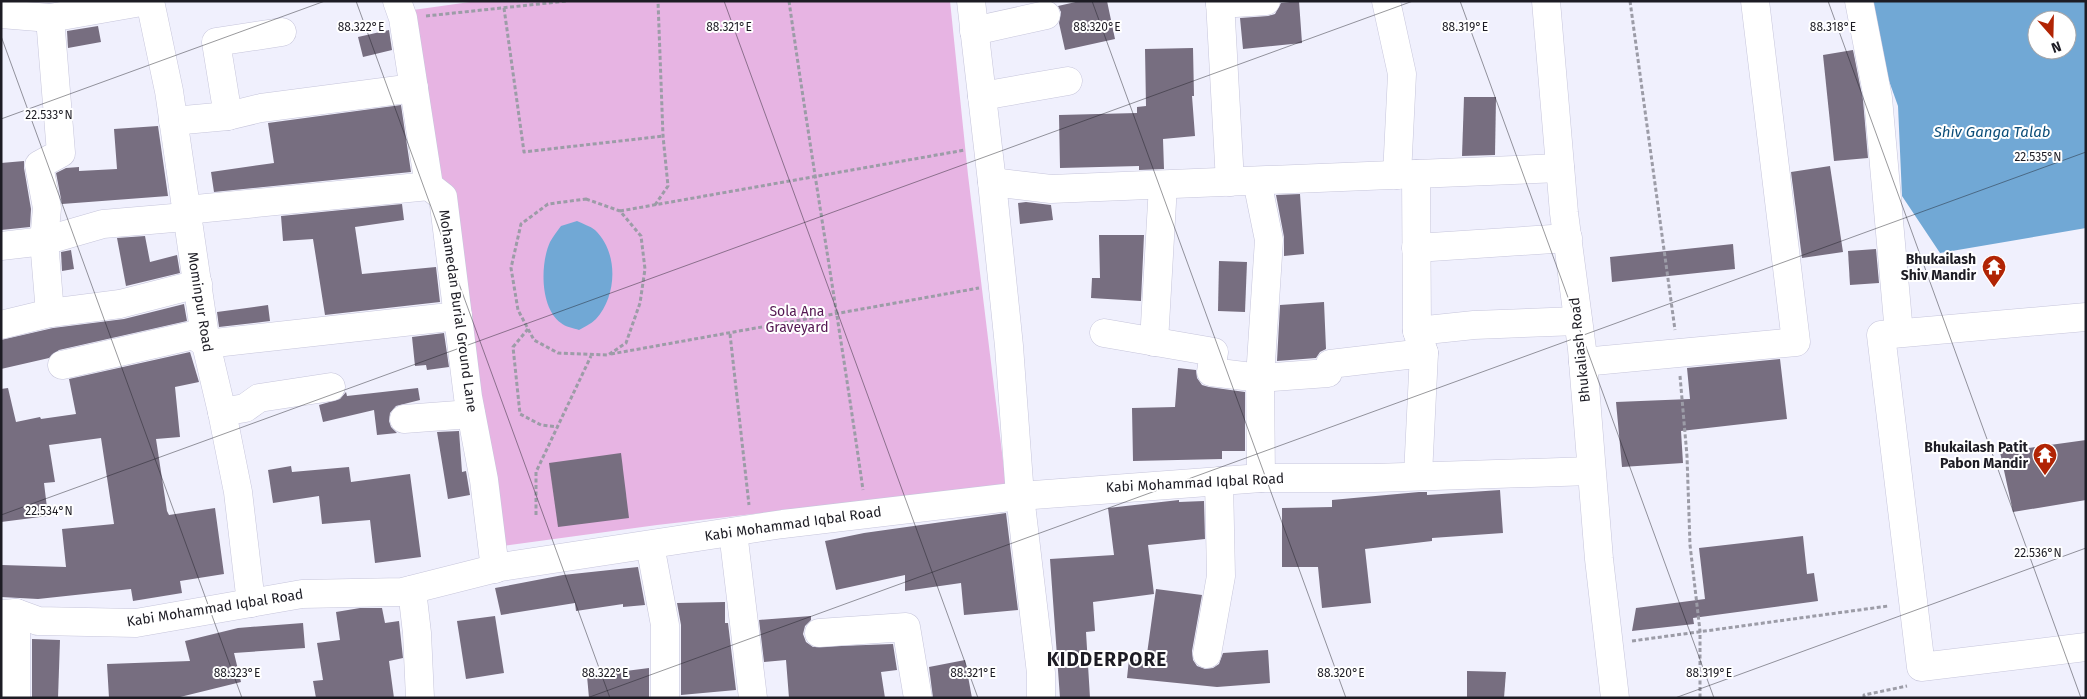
<svg xmlns="http://www.w3.org/2000/svg" width="2087" height="699" viewBox="0 0 2087 699" font-family="'Fira Sans',sans-serif">
<style>
.green{fill:#e7b4e3}
.water{fill:#71a8d5;fill-rule:evenodd}
.building{fill:#776e80}
.lines{fill:none;stroke-linecap:round;stroke-linejoin:round}
.minor-casing{stroke:#c6c5db;stroke-width:29}
.path{stroke:#9c9ca7;stroke-width:3;stroke-dasharray:4 2.5;stroke-linecap:butt}
.minor{stroke:#fff;stroke-width:28}
.ticks{fill:none;stroke:#1d1c24;stroke-width:1;stroke-opacity:0.45}
.labels{text-anchor:middle;dominant-baseline:central;stroke-width:4;stroke-linejoin:round;paint-order:stroke}
.poi-label{font-size:14px;font-weight:bold;fill:#1d1c24;stroke:#fff;text-anchor:end}
.street-label{font-size:14px;fill:#1d1c24;stroke:#fff}
.park-label{font-size:14px;fill:#541752;stroke:#fff}
.water-label{font-size:15px;font-style:italic;fill:#0c4e79;stroke:#fff}
.district-label{font-size:19px;font-weight:bold;letter-spacing:1px;fill:#1d1c24;stroke:#fff}
.ticks-label{font-size:12px;text-anchor:middle;fill:#1d1c24;stroke:#fff;stroke-width:4;stroke-linejoin:round;paint-order:stroke}
</style>
<rect width="100%" height="100%" fill="#f0f0fd"/>
<!-- green -->
<polygon class="green" points="477,1 950,1 968,175 1006,485 657,525 502,546 437,173 413,10"/>
<!-- water -->
<g class="water">
<path d="M1873 1H2086V228L1940 253 1902 196 1898 106 1884 67ZM2037 20H2067V50H2037Z"/>
<path d="M577 221C583 224 590 226 595 230 619 253 617 296 596 319 591 324 584 327 579 330 574 328 565 327 561 323 540 308 540 264 550 242 553 237 557 231 561 226Z"/>
</g>
<!-- building -->
<g class="building">
<polygon points="1080,1 1107,1 1115,39 1065,50 1059,23 1061,12 1058,6"/>
<polygon points="1299,1 1302,43 1243,49 1240,18 1268,16 1275,14 1281,3"/>
<polygon points="98,26 101,42 68,48 67,31"/>
<polygon points="389,30 392,50 363,57 358,37"/>
<polygon points="1193,48 1194,96 1192,96 1195,136 1163,139 1164,169 1139,170 1139,166 1060,168 1059,115 1137,113 1137,107 1146,106 1145,49"/>
<polygon points="1853,50 1863,100 1868,158 1834,161 1823,55"/>
<polygon points="1464,97 1496,97 1495,155 1462,156"/>
<polygon points="401,105 411,172 214,192 211,172 274,163 268,123"/>
<polygon points="158,126 168,196 62,204 56,173 66,168 79,167 79,171 117,169 114,129"/>
<polygon points="24,161 24,168 31,209 30,227 1,230 1,163"/>
<polygon points="1830,166 1843,252 1802,258 1791,172"/>
<polygon points="1300,194 1304,254 1284,256 1284,237 1276,195"/>
<polygon points="1026,202 1051,205 1053,220 1020,224 1018,203"/>
<polygon points="402,204 404,220 355,227 362,274 436,267 440,302 325,315 313,239 283,241 281,216"/>
<polygon points="1099,235 1144,235 1141,301 1091,298 1092,278 1100,278"/>
<polygon points="145,236 150,262 177,255 180,273 126,286 117,238"/>
<polygon points="1733,244 1735,269 1612,282 1610,257"/>
<polygon points="1876,249 1879,283 1850,285 1848,251"/>
<polygon points="71,250 74,269 62,271 61,252"/>
<polygon points="1219,261 1247,262 1245,312 1218,311"/>
<polygon points="1324,302 1326,349 1320,352 1316,358 1277,361 1280,305"/>
<polygon points="184,304 187,321 59,350 49,358 1,369 1,340 53,328 124,319"/>
<polygon points="268,305 270,321 219,327 217,312"/>
<polygon points="444,333 449,367 427,370 426,365 415,366 412,337"/>
<polygon points="190,352 199,382 175,387 180,437 156,439 167,511 169,515 215,508 224,574 180,581 182,593 133,601 131,589 38,599 1,597 2,565 66,567 62,529 114,524 101,438 49,445 55,482 44,483 48,516 1,522 1,389 8,388 16,422 40,417 41,419 76,414 69,379"/>
<polygon points="1780,359 1787,419 1681,431 1683,463 1622,467 1616,402 1690,399 1687,368"/>
<polygon points="1178,368 1196,370 1197,378 1202,385 1209,387 1245,392 1245,451 1222,451 1222,459 1133,461 1132,408 1175,407"/>
<polygon points="418,388 420,400 396,406 390,413 389,421 391,427 397,433 377,435 374,410 323,422 319,405 340,399 346,392 347,396"/>
<polygon points="459,431 462,472 466,471 470,495 448,499 437,432"/>
<polygon points="2086,440 2086,500 2013,512 2000,452"/>
<polygon points="621,453 629,518 558,527 549,463"/>
<polygon points="291,466 292,472 349,467 351,482 410,474 421,557 375,563 370,520 322,524 319,496 273,503 268,470"/>
<polygon points="1500,490 1503,533 1432,538 1432,541 1365,549 1371,603 1322,608 1318,567 1282,567 1282,508 1332,507 1332,500 1419,492 1427,492 1427,495"/>
<polygon points="1179,500 1179,502 1204,501 1205,539 1148,545 1154,594 1093,602 1095,631 1086,632 1090,698 1060,698 1050,559 1114,555 1108,508"/>
<polygon points="1006,513 1018,610 964,615 961,583 905,591 905,575 836,590 825,541 864,533"/>
<polygon points="1803,536 1807,574 1814,573 1818,601 1693,618 1694,624 1632,631 1636,608 1705,599 1699,548"/>
<polygon points="638,567 645,605 623,607 623,604 576,611 575,603 501,615 495,588 563,575"/>
<polygon points="1156,589 1202,595 1192,651 1193,660 1197,666 1205,669 1213,668 1219,664 1223,653 1268,650 1270,683 1217,687 1127,678 1129,659 1146,661"/>
<polygon points="725,602 725,623 728,623 736,690 681,695 681,625 677,603"/>
<polygon points="360,608 382,608 385,623 399,621 403,658 389,661 394,698 316,698 313,681 323,680 317,643 340,640 336,612"/>
<polygon points="495,616 504,673 466,679 457,621"/>
<polygon points="811,616 811,620 805,626 803,634 806,642 813,647 893,644 897,670 881,672 885,698 789,698 786,660 764,662 759,620"/>
<polygon points="303,623 305,648 234,653 241,682 176,698 109,698 107,664 190,661 185,641 238,628"/>
<polygon points="32,639 60,640 58,698 32,698"/>
<polygon points="965,660 972,698 933,698 929,667"/>
<polygon points="649,668 649,698 589,698 587,676"/>
<polygon points="1467,671 1506,672 1504,698 1467,698"/>
</g>
<g class="lines">
<defs>
<g id="minor">
<polyline points="150,1 169,91 206,344 222,412 238,492 251,603"/>
<polyline points="397,1 403,18 429,186 443,197 468,397 484,480 495,569"/>
<polyline points="971,1 992,182 1009,346 1020,496 1041,673 1041,698"/>
<polyline points="1220,1 1230,182"/>
<polyline points="1386,1 1402,74 1397,175"/>
<polyline points="1546,1 1564,213 1582,349 1599,559 1615,698"/>
<polyline points="1859,1 1878,98 1899,333"/>
<polyline points="1220,4 1266,1"/>
<polyline points="1,14 50,18 147,1"/>
<polyline points="974,31 1046,15"/>
<polyline points="982,96 1068,81"/>
<polyline points="228,116 216,42 282,32"/>
<polyline points="173,121 228,116 261,108 414,88"/>
<polyline points="1416,174 1417,331 1424,353 1418,475"/>
<polyline points="1257,181 1269,240 1260,378 1261,478"/>
<polyline points="992,182 1051,189 1560,168"/>
<polyline points="186,210 429,186"/>
<polyline points="1,246 44,241 103,224 185,217"/>
<polyline points="1416,248 1568,238"/>
<polyline points="50,313 44,241 47,208 39,165 61,153 50,18"/>
<polyline points="2086,317 1881,335 1921,667 2086,647"/>
<polyline points="1,325 50,313 120,304 198,284"/>
<polyline points="1417,331 1474,325 1578,321"/>
<polyline points="1104,333 1214,352 1211,372 1260,378 1328,373 1330,364 1424,353"/>
<polyline points="1154,342 1163,185"/>
<polyline points="1583,362 1796,342 1755,1"/>
<polyline points="62,365 194,335 206,344 458,316"/>
<polyline points="222,412 245,408 259,398 331,387"/>
<polyline points="404,419 471,414"/>
<polyline points="733,532 753,698"/>
<polyline points="650,545 665,625 665,698"/>
<polyline points="412,590 417,633 420,698"/>
<polyline points="16,613 16,698"/>
<polyline points="1,614 16,613 38,621 136,623 302,594 402,592 501,567 783,524 1020,496 1261,478 1374,478 1591,471"/>
<polyline points="819,633 906,627 918,698"/>
<polyline points="1207,654 1221,576 1219,481"/>
</g>
</defs>
<!-- minor casing -->
<use href="#minor" class="minor-casing"/>
<!-- path -->
<g class="path">
<path d="M789 1C812 164 840 327 863 490"/>
<polyline points="1630,1 1675,330"/>
<polyline points="504,8 524,152 663,136"/>
<polyline points="426,16 567,1"/>
<polygon points="586,199 620,211 641,236 645,269 640,303 626,343 608,355 558,353 534,340 518,310 511,268 521,224 548,204"/>
<polyline points="655,205 668,186 663,136 658,1"/>
<polyline points="620,211 965,150"/>
<polyline points="528,329 513,347 520,414 541,425 558,427"/>
<polyline points="730,334 749,505"/>
<polyline points="611,354 979,288"/>
<polyline points="1680,376 1687,456 1690,545 1700,631 1700,698"/>
<polyline points="536,515 536,472 591,356"/>
<polyline points="1632,641 1888,606"/>
<polyline points="1864,698 1864,695 1907,686"/>
</g>
<!-- minor -->
<use href="#minor" class="minor"/>
</g>
<!-- ticks -->
<path class="ticks" d="M356 1 610 698M724 1 978 698M1092 1 1346 698M1460 1 1714 698M1828 1 2081 698M1 36 242 698M1 119 325 1M1 515 1413 1M587 698 2086 152M1675 698 2086 548"/>
<!-- icons -->
<defs>
<symbol id="temple-pin" viewBox="-11 -11 22 30"><path d="M0 17L-7.5 6A9.5 9.5 0 1 1 7.5 6Z" fill="#b12404" stroke="#fff"/><path d="M0-6L5-2H3V0L6.5 2.5H4V6H1.5V3h-3V6H-4V2.5H-6.5L-3 0V-2H-5Z" fill="#fff"/></symbol>
</defs>
<g fill-rule="evenodd">
<use href="#temple-pin" x="1980" y="253" width="28" height="38"/>
<use href="#temple-pin" x="2031" y="441" width="28" height="38"/>
</g>
<g class="labels">
<!-- poi labels -->
<g class="poi-label">
<text x="1976" y="259">Bhukailash<tspan x="1976" dy="16">Shiv Mandir</tspan></text>
<text x="2028" y="447">Bhukailash Patit<tspan x="2028" dy="16">Pabon Mandir</tspan></text>
</g>
<!-- street labels -->
<g class="street-label">
<text transform="translate(200 302) rotate(81)">Mominpur Road</text>
<text transform="translate(458 311) rotate(82)">Mohamedan Burial Ground Lane</text>
<text transform="translate(1580 350) rotate(-96)">Bhukaliash Road</text>
<text transform="translate(1195 483) rotate(-3)">Kabi Mohammad Iqbal Road</text>
<text transform="translate(793 524) rotate(-8)">Kabi Mohammad Iqbal Road</text>
<text transform="translate(215 608) rotate(-9)">Kabi Mohammad Iqbal Road</text>
</g>
<!-- park labels -->
<g class="park-label">
<text x="797" y="311">Sola Ana<tspan x="797" dy="16">Graveyard</tspan></text>
</g>
<!-- water labels -->
<g class="water-label">
<text x="1992" y="132">Shiv Ganga Talab</text>
</g>
<!-- district labels -->
<g class="district-label">
<text x="1107" y="659">KIDDERPORE</text>
</g>
</g>
<g class="ticks-label">
<text x="729" y="31">88.321°E</text>
<text x="1465" y="31">88.319°E</text>
<text x="361" y="31">88.322°E</text>
<text x="1097" y="31">88.320°E</text>
<text x="1833" y="31">88.318°E</text>
<text x="49" y="119">22.533°N</text>
<text x="2038" y="161">22.535°N</text>
<text x="49" y="515">22.534°N</text>
<text x="2038" y="557">22.536°N</text>
<text x="237" y="677">88.323°E</text>
<text x="605" y="677">88.322°E</text>
<text x="973" y="677">88.321°E</text>
<text x="1341" y="677">88.320°E</text>
<text x="1709" y="677">88.319°E</text>
</g>
<!-- border -->
<rect width="2087" height="699" fill="none" stroke="#1d1c24" stroke-width="5"/>
<!-- north arrow -->
<g transform="translate(2052 35) rotate(160)"><circle r="24" fill="#ffffff" stroke="#a5a4a7"/>
<path d="M0-4L9 19L0 12L-9 19Z" fill="#b12404"/>
<text y="-8" font-size="14" font-weight="bold" text-anchor="middle" fill="#1d1c24">N</text>
</g>
</svg>
